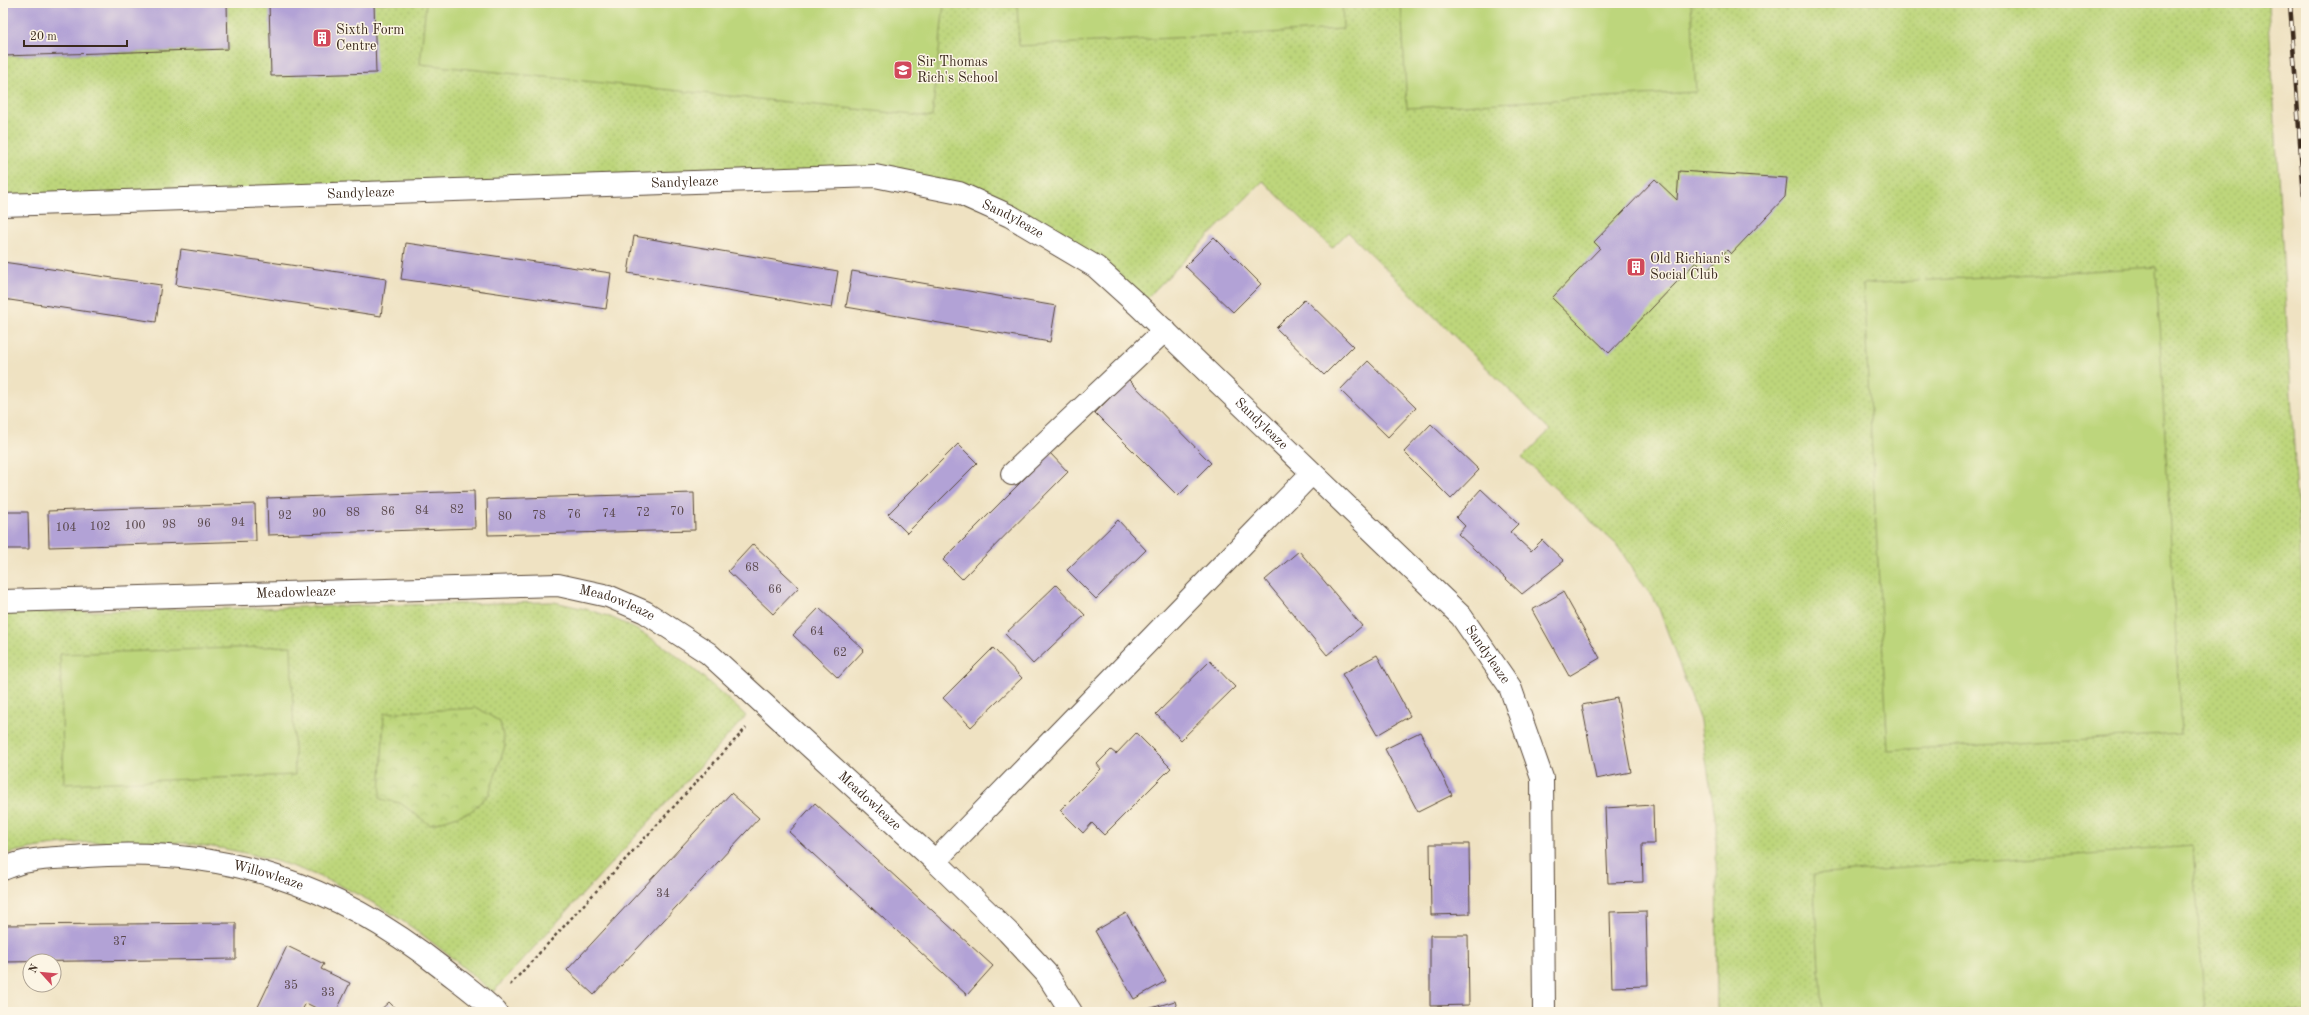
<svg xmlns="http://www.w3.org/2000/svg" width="2309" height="1015" viewBox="0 0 2309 1015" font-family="'Old Standard TT',serif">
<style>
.grass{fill:url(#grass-dots);stroke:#7c804c}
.park{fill:url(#park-crowns);stroke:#7c804c}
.pitch{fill:#bdd67b;stroke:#7c804c}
.building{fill:#b2a2d6}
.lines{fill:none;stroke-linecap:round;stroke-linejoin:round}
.minor-casing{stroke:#564637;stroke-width:24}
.path{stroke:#564637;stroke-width:2.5;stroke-dasharray:3 3;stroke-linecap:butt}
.minor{stroke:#fff;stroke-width:22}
.rail-casing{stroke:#3b2a1e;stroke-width:4.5}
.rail{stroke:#fcf5e5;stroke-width:3;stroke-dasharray:9;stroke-linecap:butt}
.labels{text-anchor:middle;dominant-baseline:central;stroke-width:3;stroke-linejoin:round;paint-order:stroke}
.number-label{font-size:12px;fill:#59484c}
.poi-label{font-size:14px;fill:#3b2a1e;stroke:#fcf5e5;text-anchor:start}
.street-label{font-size:14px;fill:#3b2a1e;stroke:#fcf5e5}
</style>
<defs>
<pattern id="grass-dots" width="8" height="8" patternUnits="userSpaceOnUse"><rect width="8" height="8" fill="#bdd67b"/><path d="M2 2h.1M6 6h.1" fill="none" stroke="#a3b86a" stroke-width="1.8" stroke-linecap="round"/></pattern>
<pattern id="park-crowns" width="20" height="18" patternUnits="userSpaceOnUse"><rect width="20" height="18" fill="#bdd67b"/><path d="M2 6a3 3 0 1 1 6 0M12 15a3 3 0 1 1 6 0" fill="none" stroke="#a3b86a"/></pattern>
</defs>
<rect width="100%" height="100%" fill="#fcf5e5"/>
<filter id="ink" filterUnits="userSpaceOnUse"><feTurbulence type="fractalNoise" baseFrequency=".025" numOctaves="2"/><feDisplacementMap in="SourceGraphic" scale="8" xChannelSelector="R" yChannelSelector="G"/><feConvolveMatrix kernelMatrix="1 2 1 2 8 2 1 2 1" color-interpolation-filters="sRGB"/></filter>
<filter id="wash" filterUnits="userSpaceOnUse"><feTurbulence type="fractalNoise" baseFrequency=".012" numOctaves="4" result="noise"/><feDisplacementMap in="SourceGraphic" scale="16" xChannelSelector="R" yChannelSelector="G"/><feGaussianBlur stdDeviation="0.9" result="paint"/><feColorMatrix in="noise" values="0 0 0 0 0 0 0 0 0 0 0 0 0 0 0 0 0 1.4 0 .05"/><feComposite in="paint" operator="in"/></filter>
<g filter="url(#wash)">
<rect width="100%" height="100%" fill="#efe2c2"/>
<!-- grass -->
<g class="grass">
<polygon points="227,3 2268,3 2306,650 2306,1012 1717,1012 1716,823 1700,721 1658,606 1616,544 1522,458 1550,430 1348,232 1332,248 1263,181 1139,306 1010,216 875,176 3,205 3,56 228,49"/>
<path d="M554 602C571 606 589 609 605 615 660 636 703 676 746 716L493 992C468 972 445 951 420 933 330 868 232 839 122 841 83 842 41 844 3 855V613Z"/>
</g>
<!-- park -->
<polygon class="park" points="478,708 500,722 505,746 489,794 470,812 430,825 400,803 380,799 384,713"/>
<!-- pitch -->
<g class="pitch">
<polygon points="426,3 944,3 932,117 420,64"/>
<polygon points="1017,3 1342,3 1343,29 1019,46"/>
<polygon points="1401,3 1691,3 1696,92 1407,108"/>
<polygon points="2156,267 2181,734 1888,750 1863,284"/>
<polygon points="291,646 295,775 64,784 60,654"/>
<polygon points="2193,846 2205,1012 1822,1012 1813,875"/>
</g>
<g id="blocks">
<!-- building -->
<g class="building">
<polygon points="3,3 227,3 228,49 3,56"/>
<polygon points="269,3 374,3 376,73 271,76"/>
<polygon points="1679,171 1787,178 1785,197 1731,254 1727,250 1706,272 1696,262 1609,353 1552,298 1600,248 1594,242 1655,179 1677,200"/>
<polygon points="634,236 838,271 832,308 628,273"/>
<polygon points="1214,237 1261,284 1233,312 1185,266"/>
<polygon points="406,243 611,273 606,309 401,279"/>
<polygon points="181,249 386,279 381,316 176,285"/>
<polygon points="3,262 161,285 156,322 3,299"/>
<polygon points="852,271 1056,306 1050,342 846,307"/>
<polygon points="1305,299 1353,346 1324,375 1276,328"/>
<polygon points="1368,361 1416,408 1388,437 1340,390"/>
<polygon points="1128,379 1211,463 1178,496 1095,413"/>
<polygon points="1431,424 1479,470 1451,499 1404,452"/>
<polygon points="958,444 977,463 907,533 888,514"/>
<polygon points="1050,453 1068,472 962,579 943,560"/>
<polygon points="1481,489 1518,524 1510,532 1531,551 1542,540 1564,561 1522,594 1458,534 1465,526 1456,517"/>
<polygon points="474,491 475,528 268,535 267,498"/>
<polygon points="694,493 695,530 488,535 487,499"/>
<polygon points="255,504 256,541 49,547 48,511"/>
<polygon points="3,512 28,512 29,549 3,549"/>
<polygon points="1118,520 1146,550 1096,599 1067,570"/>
<polygon points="753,544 799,587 773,614 728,571"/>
<polygon points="1299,551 1362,626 1327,655 1265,580"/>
<polygon points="1056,585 1085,615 1033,664 1005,634"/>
<polygon points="1563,592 1600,658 1569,676 1532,610"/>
<polygon points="819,608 864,650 838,678 793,635"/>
<polygon points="993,648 1022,678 971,727 943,698"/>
<polygon points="1377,655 1410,716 1377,735 1342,674"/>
<polygon points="1210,661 1235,687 1181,740 1156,714"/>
<polygon points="1617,698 1631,772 1596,779 1582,705"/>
<polygon points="1420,732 1452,795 1418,812 1385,749"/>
<polygon points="1136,733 1171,768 1104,835 1092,823 1083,833 1060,810 1101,769 1097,764 1111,750 1116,754"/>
<polygon points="731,793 759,818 594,995 567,970"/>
<polygon points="815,803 993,966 967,995 789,832"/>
<polygon points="1653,805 1654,844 1642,844 1643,882 1608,883 1605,808"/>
<polygon points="1430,844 1469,844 1470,914 1431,915"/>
<polygon points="1646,911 1648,986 1612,987 1610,912"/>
<polygon points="1126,913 1166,981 1134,999 1095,931"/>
<polygon points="236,923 236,959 3,962 3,925"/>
<polygon points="1430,935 1468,935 1469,1005 1430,1006"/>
<polygon points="287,946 324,964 321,969 350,983 336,1012 324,1012 306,1003 301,1012 263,1012 257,1009"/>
<polygon points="1175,1001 1178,1012 1138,1012"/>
<polygon points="389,1002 399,1012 378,1012"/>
</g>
</g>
</g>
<g filter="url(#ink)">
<use href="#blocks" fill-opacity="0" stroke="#564637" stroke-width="1"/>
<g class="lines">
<defs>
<g id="minor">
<path id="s1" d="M3 205 875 176 959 193 1010 216 1096 267 1139 306 1461 616 1510 687 1542 778 1544 1012"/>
<polyline points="1012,474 1165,330"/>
<path id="s2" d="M3 601 558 585 608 596 645 612 708 653 935 861 1008 932 1046 973 1071 1012"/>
<polyline points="935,861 1312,473"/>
<path id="s3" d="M3 869C11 866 20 862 29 861 47 857 67 858 86 856 223 846 335 883 442 968 460 982 480 996 496 1012"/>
</g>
</defs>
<!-- minor casing -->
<use href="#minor" class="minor-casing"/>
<!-- path -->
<polyline class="path" points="510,985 746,728"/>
<!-- minor -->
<use href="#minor" class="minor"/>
<defs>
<polyline id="rail" points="2290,3 2306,225"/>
</defs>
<!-- rail casing -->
<use href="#rail" class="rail-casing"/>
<!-- rail -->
<use href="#rail" class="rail"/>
</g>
</g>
<!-- icons -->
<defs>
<symbol id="building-square" viewBox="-11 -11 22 22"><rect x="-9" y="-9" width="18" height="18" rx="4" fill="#d1495b" stroke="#fcf5e5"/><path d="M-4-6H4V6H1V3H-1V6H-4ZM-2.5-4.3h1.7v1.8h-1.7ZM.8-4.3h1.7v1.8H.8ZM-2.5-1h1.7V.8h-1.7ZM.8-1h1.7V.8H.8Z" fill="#fff"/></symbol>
<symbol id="school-square" viewBox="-11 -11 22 22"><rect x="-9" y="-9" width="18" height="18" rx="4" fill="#d1495b" stroke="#fcf5e5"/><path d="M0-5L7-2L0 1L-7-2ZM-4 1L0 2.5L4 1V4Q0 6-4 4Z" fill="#fff"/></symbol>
</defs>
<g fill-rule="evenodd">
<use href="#building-square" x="311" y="27" width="22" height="22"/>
<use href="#school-square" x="892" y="59" width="22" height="22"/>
<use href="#building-square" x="1625" y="256" width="22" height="22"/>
</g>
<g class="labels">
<!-- number labels -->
<g class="number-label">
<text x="457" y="510">82</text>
<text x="422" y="511">84</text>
<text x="388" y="512">86</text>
<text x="677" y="512">70</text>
<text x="353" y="513">88</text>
<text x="643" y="513">72</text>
<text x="319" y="514">90</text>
<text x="609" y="514">74</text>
<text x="574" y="515">76</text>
<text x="285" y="516">92</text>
<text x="539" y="516">78</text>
<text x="505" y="517">80</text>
<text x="238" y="523">94</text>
<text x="204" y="524">96</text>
<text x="169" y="525">98</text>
<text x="135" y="526">100</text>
<text x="100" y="527">102</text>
<text x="66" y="528">104</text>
<text x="752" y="568">68</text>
<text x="775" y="590">66</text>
<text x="817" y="632">64</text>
<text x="840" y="653">62</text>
<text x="663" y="894">34</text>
<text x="120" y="942">37</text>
<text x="291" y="986">35</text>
<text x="328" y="993">33</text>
</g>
<!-- poi labels -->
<g class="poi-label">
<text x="336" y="30">Sixth Form<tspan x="336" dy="16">Centre</tspan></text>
<text x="917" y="62">Sir Thomas<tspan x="917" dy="16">Rich's School</tspan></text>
<text x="1650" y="259">Old Richian's<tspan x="1650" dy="16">Social Club</tspan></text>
</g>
<!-- street labels -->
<g class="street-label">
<text stroke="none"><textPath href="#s1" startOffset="682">Sandyleaze</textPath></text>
<text stroke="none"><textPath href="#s1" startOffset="358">Sandyleaze</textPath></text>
<text stroke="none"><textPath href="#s1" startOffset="1018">Sandyleaze</textPath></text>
<text stroke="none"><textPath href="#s1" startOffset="1342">Sandyleaze</textPath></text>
<text stroke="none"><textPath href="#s2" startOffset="293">Meadowleaze</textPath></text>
<text stroke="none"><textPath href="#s2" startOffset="617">Meadowleaze</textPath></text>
<text stroke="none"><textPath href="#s1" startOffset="1666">Sandyleaze</textPath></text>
<text stroke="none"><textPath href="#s2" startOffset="941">Meadowleaze</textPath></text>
<text stroke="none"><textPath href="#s3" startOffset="269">Willowleaze</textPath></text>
</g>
</g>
<!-- margin -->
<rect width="2309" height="1015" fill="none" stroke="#fcf5e5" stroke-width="16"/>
<!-- north arrow -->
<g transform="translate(42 973) rotate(297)"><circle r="19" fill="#fcf5e5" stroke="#afa495"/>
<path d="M0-3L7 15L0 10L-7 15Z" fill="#d1495b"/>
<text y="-6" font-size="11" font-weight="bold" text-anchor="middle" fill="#3b2a1e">N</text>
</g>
<!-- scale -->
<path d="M24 40v6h103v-6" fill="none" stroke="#3b2a1e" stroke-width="2"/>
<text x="30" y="40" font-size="12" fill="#3b2a1e" stroke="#fcf5e5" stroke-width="3" paint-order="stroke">20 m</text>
</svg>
